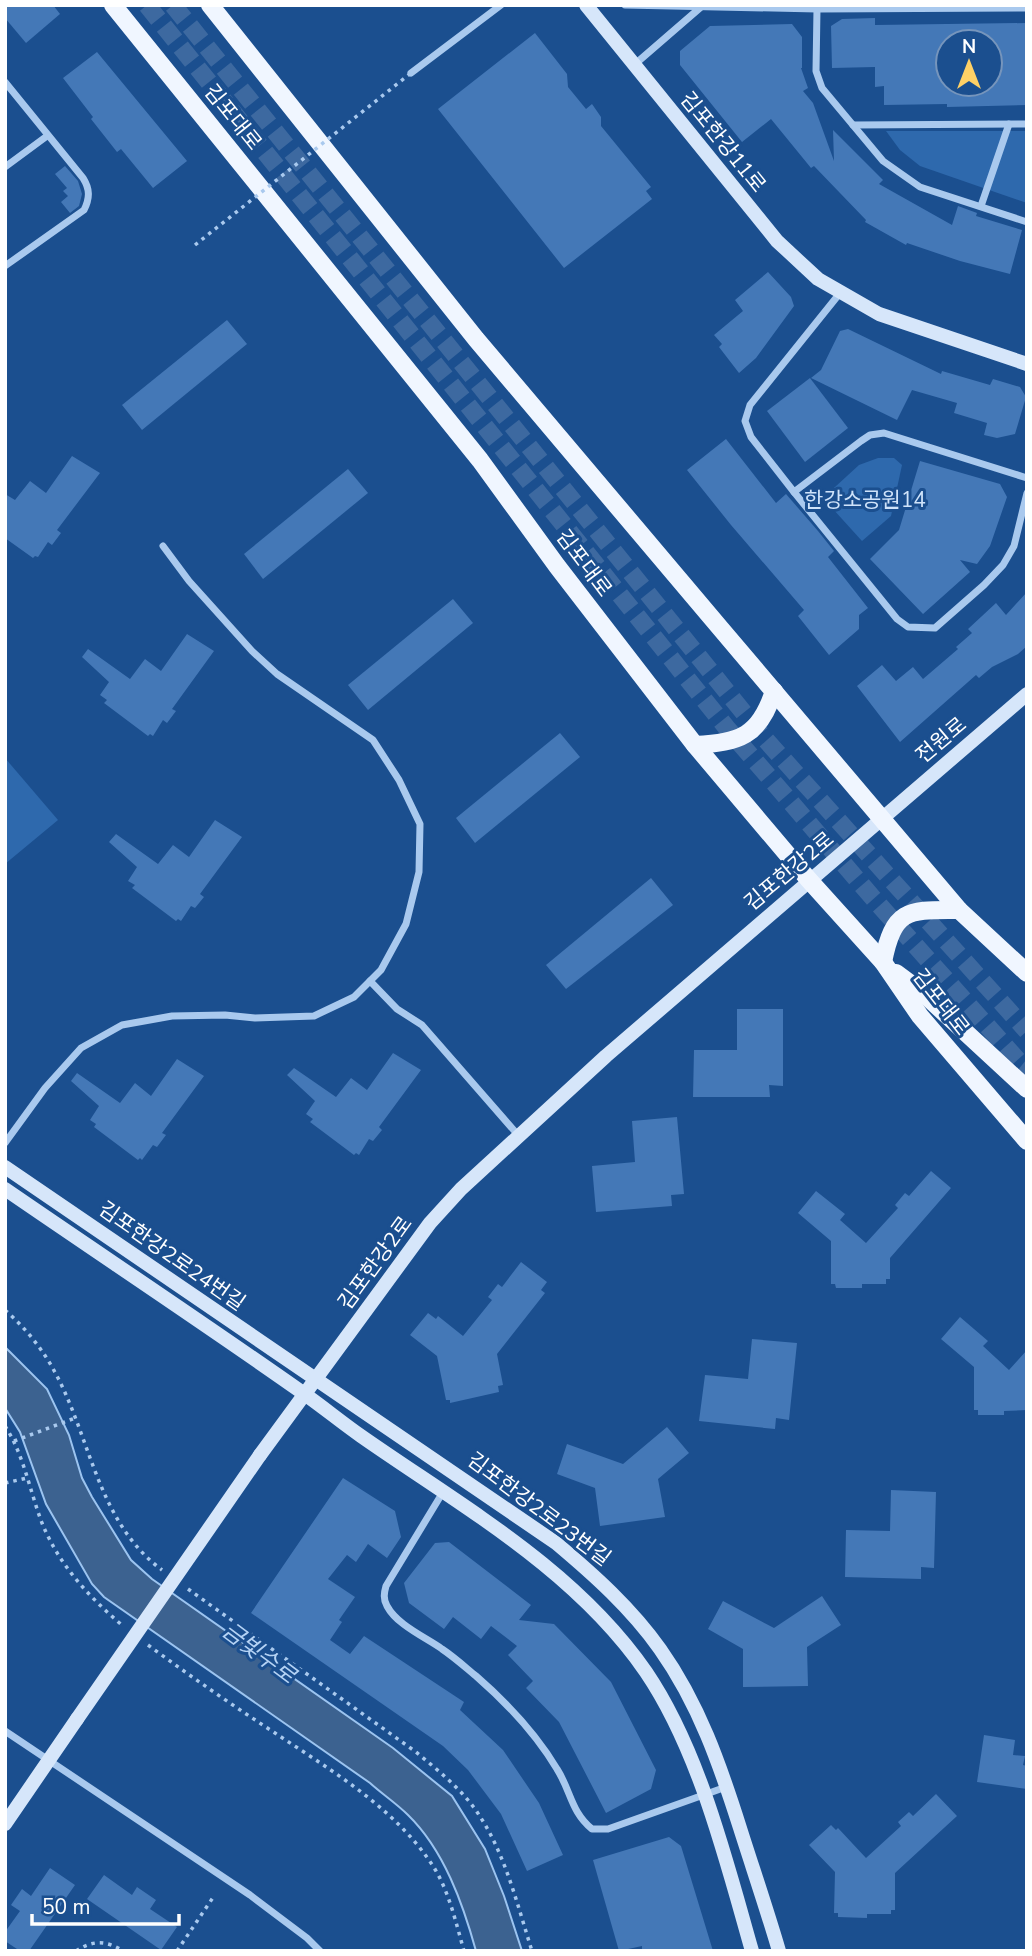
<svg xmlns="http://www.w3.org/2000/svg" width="1032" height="1956" viewBox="0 0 1032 1956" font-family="'Nunito Sans','Noto Sans KR',sans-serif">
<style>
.green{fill:#2e69ad}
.water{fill:#3c6290;stroke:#9cc4f0;stroke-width:2}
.building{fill:#4478b7;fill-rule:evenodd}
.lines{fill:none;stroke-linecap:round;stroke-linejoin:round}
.secondary-tunnel{stroke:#3d69a0;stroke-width:14;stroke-dasharray:14 7;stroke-linecap:butt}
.primary-tunnel{stroke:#3d69a0;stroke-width:18;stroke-dasharray:18 9;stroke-linecap:butt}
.path{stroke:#a9c9ee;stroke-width:3.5;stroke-dasharray:3.5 5;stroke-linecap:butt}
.street{stroke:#a9c9ee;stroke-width:7}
.secondary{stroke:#d6e6fa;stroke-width:14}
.primary{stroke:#f0f6ff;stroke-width:18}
.path-bridge{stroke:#a9c9ee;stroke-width:3.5;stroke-dasharray:3.5 5;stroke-linecap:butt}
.secondary-bridge{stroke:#d6e6fa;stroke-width:14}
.labels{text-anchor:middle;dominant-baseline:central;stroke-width:6;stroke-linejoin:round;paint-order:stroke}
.street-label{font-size:21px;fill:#fff;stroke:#1b4f8f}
.park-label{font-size:21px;fill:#cfe3fa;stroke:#1b4f8f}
.water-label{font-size:23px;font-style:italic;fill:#b5d3f5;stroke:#1b4f8f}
</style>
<rect width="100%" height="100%" fill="#1b4f8f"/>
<!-- green -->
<g class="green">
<polygon points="886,131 1027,131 1027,203 920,166 900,150"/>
<polygon points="878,458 894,458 902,465 891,516 862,541 823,498 859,465"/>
<polygon points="5,758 58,820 5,864"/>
</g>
<!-- water -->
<path class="water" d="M5 1347 47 1389 69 1435 82 1478 92 1497 131 1560 152 1579 393 1748 452 1796 485 1849 504 1896 522 1951H476C463 1904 444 1850 408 1815 396 1803 382 1794 370 1783L104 1597 92 1584 46 1504 20 1432 5 1408Z"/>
<!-- building -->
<g class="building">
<polygon points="5,5 53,5 60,14 26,43 5,18"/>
<path d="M875 18V25L1027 23V105L947 107V104L884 105V86L875 87V67L832 68 831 26 842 19ZM948 42H990V84H948Z"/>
<polygon points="792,24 802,37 802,68 801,68 808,88 803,91 813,103 834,161 833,130 883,180 879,184 952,225 958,206 977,213 976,216 1022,230 1010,274 960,261 907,243 906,245 865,222 866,220 814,166 811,168 771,119 742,142 680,65 680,51 710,26"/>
<polygon points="535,33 567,74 568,87 586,109 592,104 601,117 601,126 651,187 646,191 652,199 564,268 438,109"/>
<polygon points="97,52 187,161 153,188 121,149 117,152 91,119 93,117 63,78"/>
<polygon points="65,166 78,181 82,194 79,206 70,213 61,202 68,196 63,191 67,188 55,174"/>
<polygon points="768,272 791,297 794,306 756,358 739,373 719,347 722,344 714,335 743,311 735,300"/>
<polygon points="227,320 247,344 142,430 122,405"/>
<polygon points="848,329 941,374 942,371 990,385 993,379 1020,387 1026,397 1015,434 997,438 984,435 987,423 954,413 957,403 912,390 897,420 811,378 821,370 840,331"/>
<polygon points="810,378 848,428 805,462 767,411"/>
<polygon points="726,439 776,503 786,494 818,531 834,551 828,557 868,608 859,615 859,629 829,655 798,616 804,610 731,525 687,470"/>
<polygon points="72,456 100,473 57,530 61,533 52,545 48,542 38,557 35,556 33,558 5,538 5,494 15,500 30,481 46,493"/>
<polygon points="920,461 1000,484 1007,497 990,546 977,564 960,560 970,572 923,614 870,559 899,530"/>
<polygon points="348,469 368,493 263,579 244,554"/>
<polygon points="1027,592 1027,646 1018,654 992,667 979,678 976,675 900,742 857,686 882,665 896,681 913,667 923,679 958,649 956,647 972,633 968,629 996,603 1006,615"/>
<polygon points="453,599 473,623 368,710 348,685"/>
<polygon points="187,634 214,651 172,709 176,711 167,723 163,720 153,736 150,734 148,736 104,703 107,700 100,695 109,682 82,657 88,649 130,679 145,659 161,671"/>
<polygon points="560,733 580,757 475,843 456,818"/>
<polygon points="215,820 242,837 200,894 204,897 195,908 191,906 181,921 178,919 176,921 132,888 135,885 128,881 137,867 109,842 116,834 158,864 173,845 189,857"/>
<polygon points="651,878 673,905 566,989 546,965"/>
<polygon points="737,1009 783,1009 783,1086 769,1085 770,1097 693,1097 694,1050 737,1050"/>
<polygon points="393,1053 421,1070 379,1127 382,1130 373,1141 369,1139 359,1155 356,1153 354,1155 310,1122 313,1119 306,1114 315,1101 287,1075 294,1068 336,1097 351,1078 367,1090"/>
<polygon points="177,1059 204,1076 162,1133 166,1135 157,1147 153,1145 142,1160 140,1158 138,1160 94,1127 96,1124 90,1120 99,1106 71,1081 77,1073 120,1103 135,1083 151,1096"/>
<polygon points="677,1117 684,1194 671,1195 672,1206 596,1212 592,1166 635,1162 632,1121"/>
<polygon points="931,1171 951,1188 890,1258 890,1279 886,1279 886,1284 862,1284 862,1288 836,1288 835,1284 831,1284 831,1241 798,1213 816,1191 845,1214 840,1220 866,1243 898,1208 895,1205 905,1193 909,1196"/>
<polygon points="521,1262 547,1282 541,1290 545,1293 497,1354 503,1385 498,1386 499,1392 450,1403 450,1400 446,1400 437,1356 410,1335 428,1313 436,1319 438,1316 463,1336 492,1300 488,1297 498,1284 502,1287"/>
<polygon points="960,1317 988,1341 983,1346 1009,1370 1027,1350 1027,1410 1004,1411 1004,1415 978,1415 978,1410 974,1410 974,1367 941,1339"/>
<polygon points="752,1339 797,1343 789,1420 776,1418 775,1429 699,1421 705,1375 748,1379"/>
<polygon points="667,1427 689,1453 658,1479 665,1517 600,1526 595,1488 557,1474 567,1444 623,1464"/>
<polygon points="343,1478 395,1511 401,1537 387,1558 368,1544 356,1562 347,1555 328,1579 355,1597 339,1620 342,1622 330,1640 350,1654 364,1636 464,1702 460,1710 503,1750 539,1803 563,1855 527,1871 501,1814 468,1770 443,1746 251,1613"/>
<polygon points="891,1490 936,1492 934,1568 921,1567 921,1579 845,1577 846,1530 890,1531"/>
<polygon points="449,1542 531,1605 519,1620 554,1624 611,1682 656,1770 651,1789 606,1813 559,1722 526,1688 533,1681 508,1655 517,1646 491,1626 481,1639 453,1617 444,1629 409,1603 404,1583 435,1543"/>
<polygon points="822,1596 841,1625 807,1647 808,1686 743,1687 743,1649 708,1629 723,1601 774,1628"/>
<polygon points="984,1735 1015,1740 1013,1755 1025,1756 1023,1765 1027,1766 1027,1789 977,1782"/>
<polygon points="936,1794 957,1816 895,1873 895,1910 891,1910 891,1914 867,1914 867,1918 838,1917 838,1913 834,1913 835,1872 809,1845 831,1825 836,1830 838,1828 866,1858 901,1826 898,1822 909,1812 913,1816"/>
<polygon points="669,1837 681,1846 713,1951 642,1951 642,1946 619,1951 593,1860"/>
<polygon points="50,1868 75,1885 29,1951 20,1951 5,1941 5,1932 20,1911 11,1905 22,1889 31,1896"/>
<polygon points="104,1875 132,1895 137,1887 156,1900 150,1909 177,1927 161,1950 87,1899"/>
</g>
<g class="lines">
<!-- secondary-tunnel -->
<polyline class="secondary-tunnel" points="1022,1065 1027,1069"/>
<!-- primary-tunnel -->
<g class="primary-tunnel">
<polyline points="147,5 726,727 873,898 1022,1065 1027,1074"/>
<polyline points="173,5 765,739 1027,1031"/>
</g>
<!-- path -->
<g class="path">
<path d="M5 1310C20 1323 33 1338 44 1354 91 1424 91 1517 162 1570"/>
<path d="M5 1426C24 1455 30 1492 42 1523 59 1565 89 1597 123 1626"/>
<polyline points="14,1441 75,1418"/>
<polyline points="5,1483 27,1478"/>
<path d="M188 1589 416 1752C440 1772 465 1792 481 1818 506 1857 518 1907 532 1951"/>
<path d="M148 1645C190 1676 232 1705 275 1733 332 1771 395 1808 433 1866 449 1891 456 1923 464 1951"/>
<path d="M76 1951C93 1940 106 1940 123 1951"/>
<polyline points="177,1951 214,1896"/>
</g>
<!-- street -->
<g class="street">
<polyline points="625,5 817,9 1027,8"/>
<polyline points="817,9 816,71 822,88 883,161 920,187 1027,222"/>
<polyline points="634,65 701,7"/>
<polyline points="411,73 501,5"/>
<path d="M5 82 83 178C90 189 90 198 84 210L5 266"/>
<polyline points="853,125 1027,124"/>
<polyline points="5,167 47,136"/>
<polyline points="981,206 1009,124"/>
<polyline points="840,293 750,405 745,421 751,437 794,492 861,441 870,435 884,433 1027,478"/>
<polyline points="794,492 897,619 908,627 935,628 984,585 1003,565 1014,546 1027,493"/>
<polyline points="370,981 397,1009 422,1025 518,1135"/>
<polyline points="5,1143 45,1088 81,1048 122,1025 172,1016 225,1015 255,1018 314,1016 354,997 381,970 406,924 419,872 420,824 399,780 373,740 277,674 252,651 189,581 163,546"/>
<path d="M443 1492 386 1586C384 1593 383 1599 387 1606 397 1625 425 1637 442 1649 454 1657 465 1667 476 1676 507 1703 536 1734 557 1769 571 1791 571 1812 592 1829H608L726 1787"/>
<polyline points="5,1731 250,1895 307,1938 320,1951"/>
</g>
<!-- secondary -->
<g class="secondary">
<polyline points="586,5 777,241 818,279 879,314 1027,364"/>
<path d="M5 1167 556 1543C594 1575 631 1608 660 1649 699 1704 720 1765 740 1828 753 1869 767 1910 779 1951"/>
<path d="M5 1189C104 1257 205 1324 303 1393 323 1407 341 1422 361 1436 461 1506 575 1569 646 1672 699 1750 726 1860 752 1951"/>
<polyline points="260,1455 430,1223 461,1189 606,1056 1027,694"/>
<polyline points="5,1824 77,1719"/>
</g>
<!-- primary -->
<g class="primary">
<polyline points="113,5 480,460 557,566 695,745 809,880 883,962 920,1016 1027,1141"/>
<polyline points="210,5 476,339 721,629 959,910 1027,973"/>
<path d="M695 745C740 742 759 737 774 691"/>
<path d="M883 962C894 907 909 910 959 910"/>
<polyline points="896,973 923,993 1027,1089"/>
</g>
<!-- path-bridge -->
<polyline class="path-bridge" points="195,245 411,73"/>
<!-- secondary-bridge -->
<polyline class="secondary-bridge" points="77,1719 260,1455"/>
</g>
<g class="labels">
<!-- street labels -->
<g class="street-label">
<text transform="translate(233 117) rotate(51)">김포대로</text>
<text transform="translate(723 142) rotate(51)">김포한강11로</text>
<text transform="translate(584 563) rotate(53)">김포대로</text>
<text transform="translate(941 740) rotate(-40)">전원로</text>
<text transform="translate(789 871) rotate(-40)">김포한강2로</text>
<text transform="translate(941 1002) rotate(52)">김포대로</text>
<text transform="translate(172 1256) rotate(35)">김포한강2로24번길</text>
<text transform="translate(375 1263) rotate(-54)">김포한강2로</text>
<text transform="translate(539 1509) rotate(37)">김포한강2로23번길</text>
</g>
<!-- park labels -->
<g class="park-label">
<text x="865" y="500">한강소공원14</text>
</g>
<!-- water labels -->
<g class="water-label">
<text transform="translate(259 1653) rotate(37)">금빛수로</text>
</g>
</g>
<!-- border -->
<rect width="1032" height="1956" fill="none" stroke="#ffffff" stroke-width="14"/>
<!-- north arrow -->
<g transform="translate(969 63)"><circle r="33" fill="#1b4f8f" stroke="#7695bc" stroke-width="2"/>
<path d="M0-5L12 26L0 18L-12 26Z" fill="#ffd166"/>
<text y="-10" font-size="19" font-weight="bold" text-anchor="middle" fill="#ffffff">N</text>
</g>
<!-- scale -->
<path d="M32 1914v10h147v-10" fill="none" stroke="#ffffff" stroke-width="3.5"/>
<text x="42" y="1914" font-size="21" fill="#ffffff" stroke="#1b4f8f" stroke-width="5" paint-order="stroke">50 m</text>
</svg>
